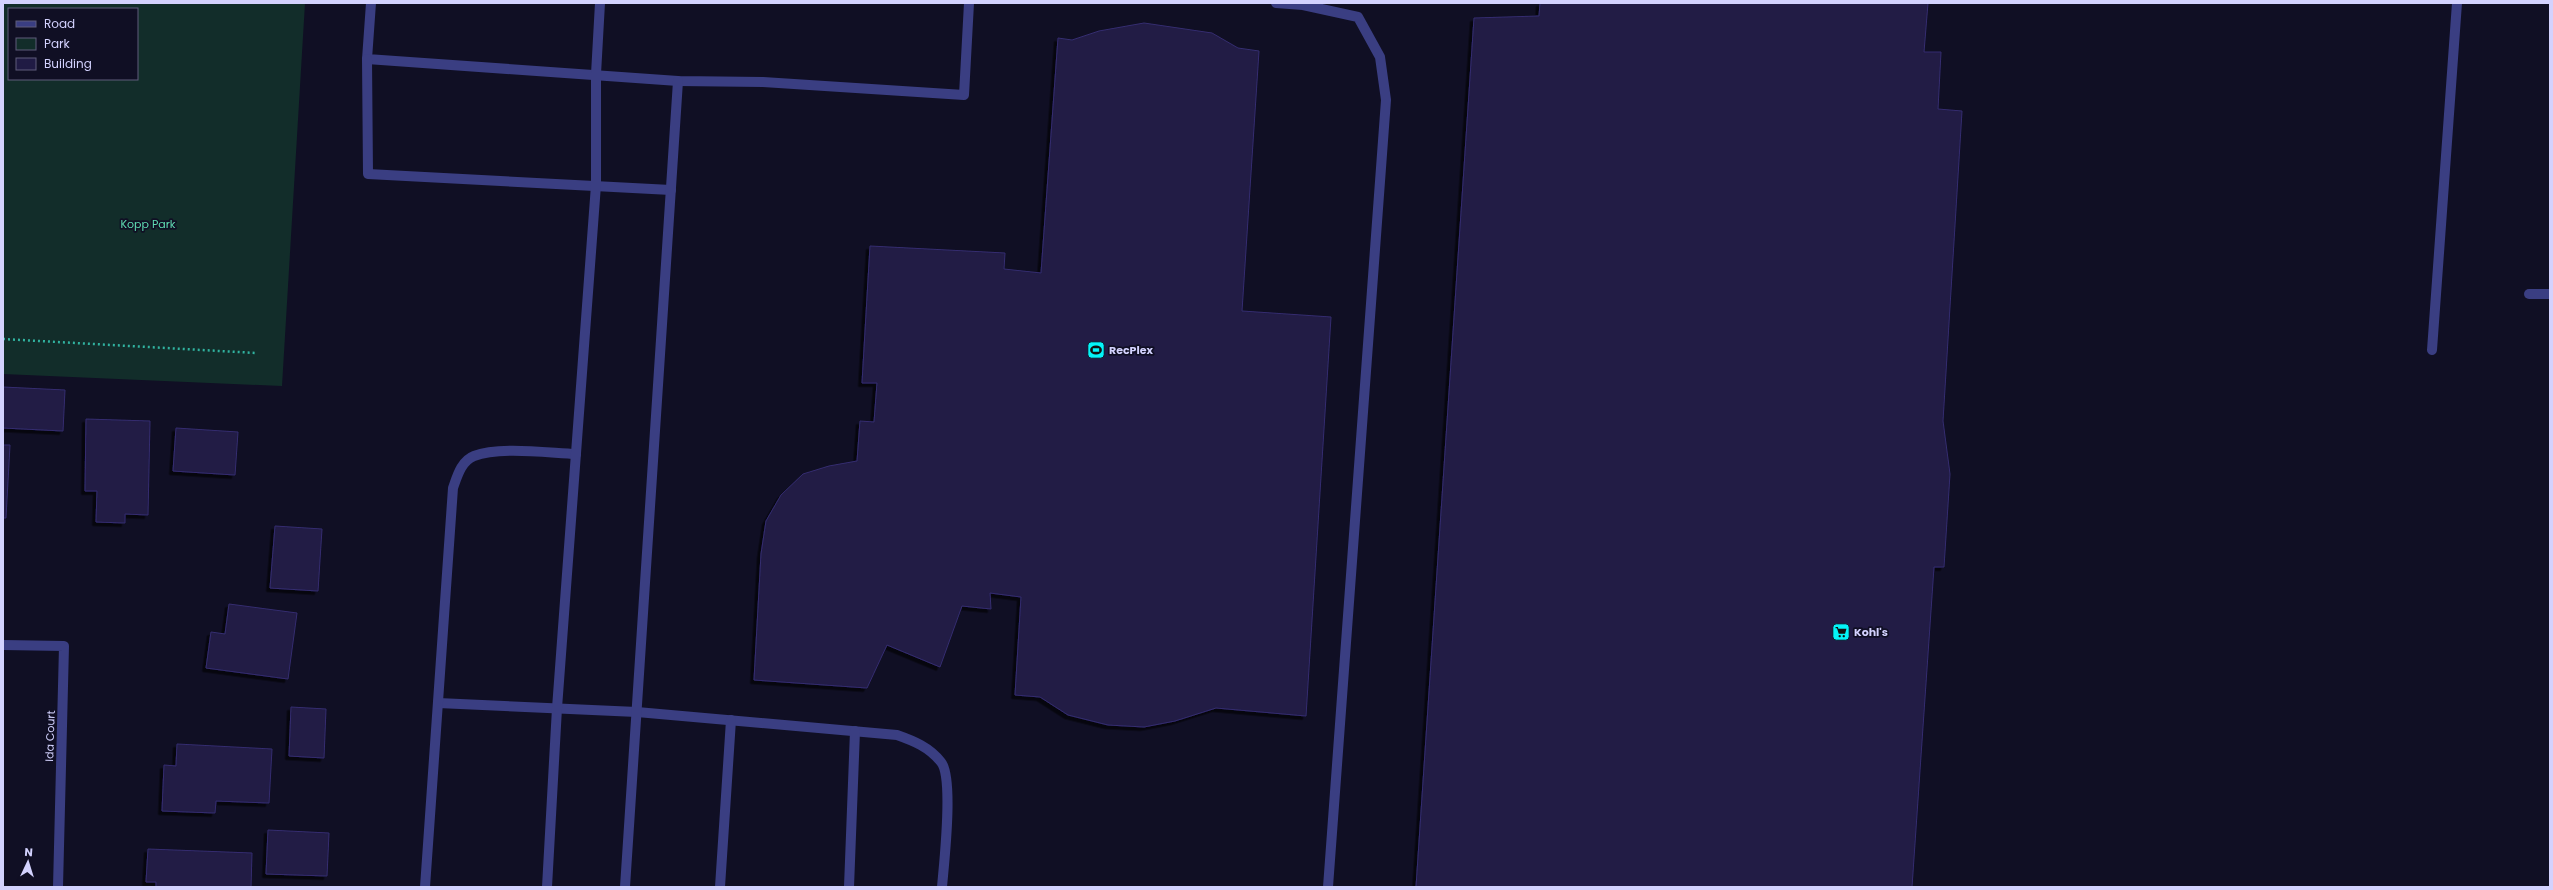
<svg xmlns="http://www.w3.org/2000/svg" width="2553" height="890" viewBox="0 0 2553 890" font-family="Poppins,sans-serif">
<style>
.green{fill:#122d2a;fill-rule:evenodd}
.building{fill:#201b44;stroke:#352d70;filter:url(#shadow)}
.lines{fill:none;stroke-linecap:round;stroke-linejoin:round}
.path{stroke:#31b3a0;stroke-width:2.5;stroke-dasharray:2 3;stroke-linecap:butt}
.minor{stroke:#3a3e82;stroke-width:10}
.labels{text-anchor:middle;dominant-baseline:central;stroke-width:3.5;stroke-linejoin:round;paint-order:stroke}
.park-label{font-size:11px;fill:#5fddb3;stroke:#100f24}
.poi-label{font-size:11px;font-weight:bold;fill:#d3d2fe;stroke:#100f24;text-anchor:start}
.street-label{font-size:11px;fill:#d3d2fe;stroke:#100f24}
</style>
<defs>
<filter id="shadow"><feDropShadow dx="-3.5" dy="3.5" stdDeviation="0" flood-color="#0009"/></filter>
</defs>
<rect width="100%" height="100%" fill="#100f24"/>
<!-- green -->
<path class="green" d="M3 3H305L282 386 3 374ZM9 9H137V79H9Z"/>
<!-- building -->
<g class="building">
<polygon points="1540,3 1928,3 1924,52 1941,52 1938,109 1962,111 1943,421 1950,474 1944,567 1934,567 1912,887 1416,887 1474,18 1539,16"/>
<polygon points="1144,23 1212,33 1238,48 1259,51 1242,311 1331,317 1306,716 1216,708 1175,721 1144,727 1108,725 1068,715 1040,697 1015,695 1021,597 990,593 991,609 962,606 940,667 887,645 867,688 754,680 761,554 766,521 781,495 803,474 829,466 857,461 860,421 874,422 877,383 862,383 870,246 1005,253 1004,269 1041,273 1058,38 1072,40 1099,31"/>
<polygon points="3,387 65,390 63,431 3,428"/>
<polygon points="86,419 150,421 148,515 125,514 125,523 96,522 97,491 85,491"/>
<polygon points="176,428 238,432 235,475 173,471"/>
<polygon points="3,445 10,445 6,518 3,518"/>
<polygon points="275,526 322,529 318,591 270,588"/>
<polygon points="229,604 297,613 288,679 206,668 211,632 225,634"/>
<polygon points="291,707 326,709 324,758 289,756"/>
<polygon points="177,744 272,749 269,803 216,801 215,813 162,811 164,765 176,766"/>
<polygon points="268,830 329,833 327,876 266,874"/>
<polygon points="148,849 252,853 251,887 156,887 156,882 146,882"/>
</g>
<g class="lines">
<!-- path -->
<polyline class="path" points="3,339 256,353"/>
<!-- minor -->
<g class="minor">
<polyline points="371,3 367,59 678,81 763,82 964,95 969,3"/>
<polyline points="1276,3 1303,5 1358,17 1380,57 1386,100 1328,887"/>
<polyline points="367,59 368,174 671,190"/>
<polyline points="2529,294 2550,294"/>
<polyline points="2432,350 2457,3"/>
<polyline points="3,645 64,646 58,887"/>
<path d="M438 703 637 712 897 735C914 741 929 747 941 762 954 778 944 863 942 887"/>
<path d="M425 887 453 488C457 477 461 461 474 456 499 446 549 453 576 454"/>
<polyline points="547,887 557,708 596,185 596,74 600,3"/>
<polyline points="625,887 678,81"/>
<polyline points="720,887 731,720"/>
<polyline points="849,887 855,731"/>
</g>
</g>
<!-- icons -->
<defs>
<symbol id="stadium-square" viewBox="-11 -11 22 22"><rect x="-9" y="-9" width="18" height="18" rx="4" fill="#04f5f8" stroke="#100f24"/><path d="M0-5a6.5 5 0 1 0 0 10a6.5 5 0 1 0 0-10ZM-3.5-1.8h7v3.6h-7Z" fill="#111"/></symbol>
<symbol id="supermarket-square" viewBox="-11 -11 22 22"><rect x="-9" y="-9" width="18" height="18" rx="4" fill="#04f5f8" stroke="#100f24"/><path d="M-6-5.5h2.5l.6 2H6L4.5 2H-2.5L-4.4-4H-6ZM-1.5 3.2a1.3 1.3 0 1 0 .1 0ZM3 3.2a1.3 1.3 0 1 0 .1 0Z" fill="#111"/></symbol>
</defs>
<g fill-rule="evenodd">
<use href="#stadium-square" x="1086" y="340" width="20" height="20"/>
<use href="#supermarket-square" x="1831" y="622" width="20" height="20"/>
</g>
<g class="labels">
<!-- park labels -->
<g class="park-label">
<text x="148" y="224">Kopp Park</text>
</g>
<!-- poi labels -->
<g class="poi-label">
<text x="1109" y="350">RecPlex</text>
<text x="1854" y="632">Kohl's</text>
</g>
<!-- street labels -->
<g class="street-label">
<text transform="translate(50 736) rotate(-88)">Ida Court</text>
</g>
</g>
<!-- border -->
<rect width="2553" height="890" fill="none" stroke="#d3d2fe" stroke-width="8"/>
<!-- legend -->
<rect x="8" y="8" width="130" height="72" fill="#100f24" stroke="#5e5d7b"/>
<rect x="16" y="21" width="20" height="6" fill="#3a3e82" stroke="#5e5d7b"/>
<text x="44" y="28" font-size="12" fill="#d3d2fe">Road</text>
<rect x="16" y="38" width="20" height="12" fill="#122d2a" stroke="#5e5d7b"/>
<text x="44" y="48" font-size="12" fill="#d3d2fe">Park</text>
<rect x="16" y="58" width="20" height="12" fill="#201b44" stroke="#5e5d7b"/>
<text x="44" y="68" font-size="12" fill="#d3d2fe">Building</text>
<!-- north arrow -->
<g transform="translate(28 862) rotate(4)" stroke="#100f24" stroke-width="3" paint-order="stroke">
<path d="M0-3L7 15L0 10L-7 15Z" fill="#d3d2fe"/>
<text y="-6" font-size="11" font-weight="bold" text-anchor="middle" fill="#d3d2fe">N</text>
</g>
</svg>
